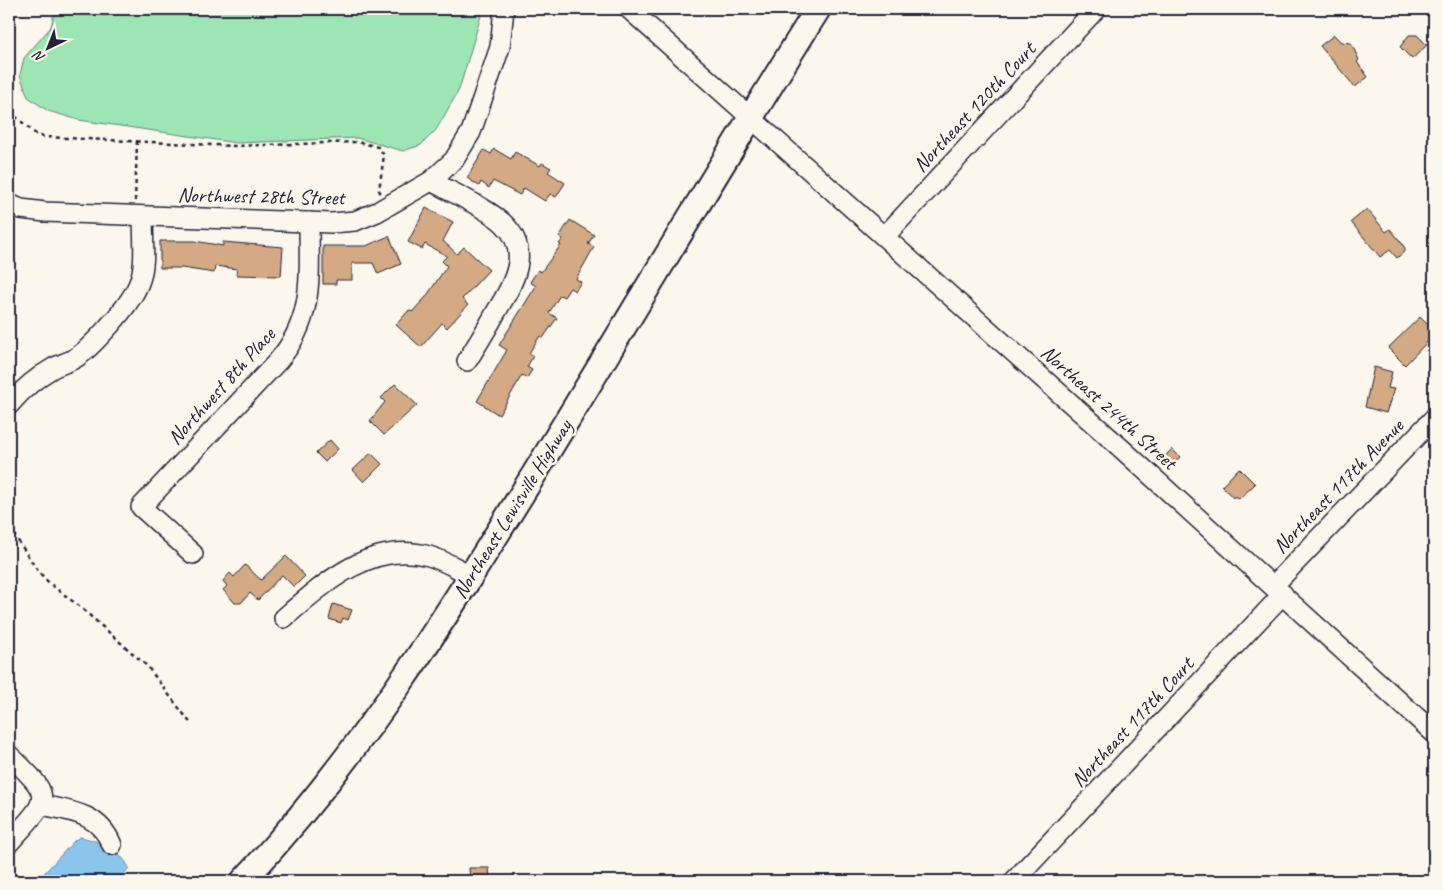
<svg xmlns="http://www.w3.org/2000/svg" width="1443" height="890" viewBox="0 0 1443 890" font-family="Caveat,sans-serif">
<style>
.green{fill:#9de5b3;stroke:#608477}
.water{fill:#8cc5eb;stroke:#6284a5}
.building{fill:#d3aa84;stroke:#22223b}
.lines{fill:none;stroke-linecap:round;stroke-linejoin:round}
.minor-casing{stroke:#22223b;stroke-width:22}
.major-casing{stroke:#22223b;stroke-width:28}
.path{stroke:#22223b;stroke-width:2.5;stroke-dasharray:4 4;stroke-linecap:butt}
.minor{stroke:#fbf7ec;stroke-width:19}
.major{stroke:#fbf7ec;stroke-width:24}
.labels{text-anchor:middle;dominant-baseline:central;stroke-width:5;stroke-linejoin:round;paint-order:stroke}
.street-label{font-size:21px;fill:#22223b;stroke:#fbf7ec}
</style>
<rect width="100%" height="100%" fill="#fbf7ec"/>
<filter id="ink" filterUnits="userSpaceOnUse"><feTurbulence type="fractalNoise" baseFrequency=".02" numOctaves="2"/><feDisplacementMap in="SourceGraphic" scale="10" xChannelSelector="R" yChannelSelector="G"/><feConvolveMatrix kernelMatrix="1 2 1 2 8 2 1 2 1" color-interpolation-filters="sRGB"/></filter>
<g filter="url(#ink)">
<!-- green -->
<polygon class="green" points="50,9 483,9 459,90 436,130 421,145 403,151 357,138 237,143 79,120 48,111 28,97 20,75 24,58 51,27 54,13"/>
<!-- water -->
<path class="water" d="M80 837C97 840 122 851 129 868L118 881H37L75 840Z"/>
<!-- building -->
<g class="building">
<polygon points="1334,35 1341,42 1351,43 1359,60 1357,62 1368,77 1355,87 1320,46"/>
<polygon points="1409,35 1417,35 1427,45 1412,59 1400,47"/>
<polygon points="494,149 511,159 515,152 540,166 542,163 551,168 548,172 565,183 556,197 550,194 545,201 524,188 520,195 493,181 489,188 481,182 479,186 467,178 484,150 491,154"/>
<polygon points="426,208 453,222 443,241 457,254 464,247 489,270 462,299 468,305 447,328 442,323 421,347 396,325 409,310 412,312 426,297 447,266 442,261 447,256 425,244 422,249 408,242"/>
<polygon points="1367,209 1386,232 1390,229 1401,242 1406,250 1397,258 1390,250 1380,257 1351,222"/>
<polygon points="570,220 594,235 588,244 594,247 576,279 581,282 575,291 570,288 564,297 560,295 549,313 557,318 543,338 540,336 529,353 533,356 527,367 532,370 527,378 522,375 499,415 477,401 507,350 499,345 536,286 530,282 538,270 541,272 561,245 559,244 563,239 559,237"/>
<polygon points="389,236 401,264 378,274 373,263 352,263 352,280 336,280 336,284 323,284 323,246 366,246"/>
<polygon points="160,241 195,241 223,246 223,242 283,247 281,276 236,275 237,269 215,266 214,273 182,268 160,268"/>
<polygon points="1420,317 1434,331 1434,335 1405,365 1388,348"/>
<polygon points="1374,367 1392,372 1388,388 1394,389 1386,413 1365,407"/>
<polygon points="395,384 417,405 384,435 370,421 385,402 381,398"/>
<polygon points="330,440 338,449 325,462 316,453"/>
<polygon points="1172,449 1180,457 1170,467 1162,459"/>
<polygon points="371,453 382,464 364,482 353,470"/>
<polygon points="1239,468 1255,484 1239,499 1235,496 1233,498 1222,486"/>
<polygon points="286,556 305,576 294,587 282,575 258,600 250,593 241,603 235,603 223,590 227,586 223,581 230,573 234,577 245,565 261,580"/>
<polygon points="333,604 352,610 348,620 343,618 341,623 329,619"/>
<polygon points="469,868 489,868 490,881 470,881"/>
</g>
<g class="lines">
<defs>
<g id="minor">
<polyline points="629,9 1123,450 1434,733"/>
<path d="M431 181C451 192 487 208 503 223 533 251 513 284 496 312 487 329 477 345 467 361"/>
<polyline points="9,204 21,209 45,212 332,223 355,221 377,212 431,181 454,160 471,132 500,47 504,9"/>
<polyline points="885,236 1096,9"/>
<path d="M9 405C22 390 35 378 53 368 60 364 70 362 77 357 90 348 100 336 110 325 149 282 144 270 143 216"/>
<path d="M193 554 141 507 278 361C315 318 309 275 309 222"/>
<polyline points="1274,585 1434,418"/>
<path d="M284 618C324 583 372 540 429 556 443 560 458 569 471 575"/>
<path d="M9 755C56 799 49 798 9 843"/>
<path d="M41 805C71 811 99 813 112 845"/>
<polyline points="1014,881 1283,594"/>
</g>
<path id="major" d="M243 881C360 756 444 620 533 476 629 320 721 163 818 9"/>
</defs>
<!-- minor casing -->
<use href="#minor" class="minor-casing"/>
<!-- major casing -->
<use href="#major" class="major-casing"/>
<!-- path -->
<g class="path">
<polyline points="9,111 37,135 44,137 235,146 358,142 378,147 384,155 379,190 381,194"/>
<polyline points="135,201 137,142"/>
<polyline points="9,527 38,571 49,583 79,606 147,666 192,725"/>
</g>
<!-- minor -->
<use href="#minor" class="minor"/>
<!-- major -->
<use href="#major" class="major"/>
</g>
</g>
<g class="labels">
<!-- street labels -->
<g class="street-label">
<text transform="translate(974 107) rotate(-47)">Northeast 120th Court</text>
<text transform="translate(261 196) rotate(1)">Northwest 28th Street</text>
<text transform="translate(221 386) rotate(-48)">Northwest 8th Place</text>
<text transform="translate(1109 407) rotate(42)">Northeast 244th Street</text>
<text transform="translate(1338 486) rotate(-46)">Northeast 117th Avenue</text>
<text transform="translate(512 509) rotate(-58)">Northeast Lewisville Highway</text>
<text transform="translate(1132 722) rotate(-47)">Northeast 117th Court</text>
</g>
</g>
<!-- margin -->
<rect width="1443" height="890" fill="none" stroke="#fbf7ec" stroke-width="30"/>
<rect x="15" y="15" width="1413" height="860" fill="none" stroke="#22223b" stroke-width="2" filter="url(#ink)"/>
<!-- north arrow -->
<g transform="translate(48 48) rotate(223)" stroke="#fbf7ec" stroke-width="4" paint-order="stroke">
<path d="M0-4L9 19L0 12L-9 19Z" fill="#22223b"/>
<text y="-8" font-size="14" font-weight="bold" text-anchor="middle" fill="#22223b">N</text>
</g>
</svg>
